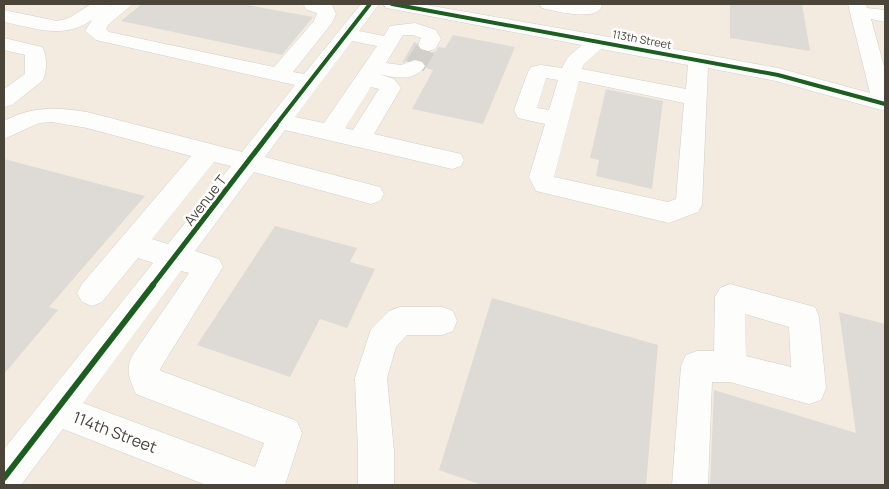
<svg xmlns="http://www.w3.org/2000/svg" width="889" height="489" viewBox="0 0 889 489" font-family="Manrope,sans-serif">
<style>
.commercial{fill:#f3ebdf}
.building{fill:#dedbd6}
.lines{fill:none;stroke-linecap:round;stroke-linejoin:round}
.minor-tunnel{stroke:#d2cfca;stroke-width:20;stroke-dasharray:20 10;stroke-linecap:butt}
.minor-casing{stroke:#d2d0cb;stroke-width:1}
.minor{fill:#fdfdfc;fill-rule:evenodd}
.cycleway-far2-casing{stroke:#fff;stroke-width:6}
.cycleway-far1-casing{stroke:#fff;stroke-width:8}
.cycleway-casing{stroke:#fff;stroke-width:9}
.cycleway-far2{stroke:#1b5e20;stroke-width:4}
.cycleway-far1{stroke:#1b5e20;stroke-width:5}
.cycleway{stroke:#1b5e20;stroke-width:6}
.labels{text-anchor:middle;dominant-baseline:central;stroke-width:5;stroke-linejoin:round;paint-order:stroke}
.far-street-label{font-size:11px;fill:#4b4439;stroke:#fff}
.street-label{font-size:14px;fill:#4b4439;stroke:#fff}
.near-street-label{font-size:16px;fill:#4b4439;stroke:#fff}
</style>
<rect width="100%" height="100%" fill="#f4f2ee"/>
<!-- commercial -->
<rect class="commercial" x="4" y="4" width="881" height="481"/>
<!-- building -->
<g class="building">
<polygon points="142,4 242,4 313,17 282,55 121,21"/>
<polygon points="730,4 802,4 810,51 730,38"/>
<polygon points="453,35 515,47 483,124 412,109 433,70 426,68 427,66 424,61 416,58 402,63 414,42 417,43 416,46 420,50 429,53 436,51 438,47 445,48"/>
<polygon points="606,89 663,101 652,189 596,176 599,160 590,158"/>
<polygon points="4,159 145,196 49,307 58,310 4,374"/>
<polygon points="275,226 357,248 350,262 375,269 347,328 320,319 290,377 197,345"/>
<polygon points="492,298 658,345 646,485 482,485 439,470"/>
<polygon points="839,312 885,324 885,485 710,485 714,390 856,433"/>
</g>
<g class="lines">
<!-- minor-tunnel -->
<polyline class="minor-tunnel" points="415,66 428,45"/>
<defs>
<g id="minor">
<path d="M91 4H111L110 6 113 4H133L108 25 106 29 109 32 274 67 314 21 317 13 307 10 304 6 305 4 332 5 336 14 332 23 293 72 304 74 361 4H379L359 31 384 36 390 26 415 23 436 30 441 39 435 49 428 51 421 49 418 45 421 38 413 35H403L386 63 401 65 415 60 422 62 425 66C415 82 395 78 379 74L394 79 401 88 374 134 461 154 464 160 461 166 452 169 285 130 265 157 380 187 384 194 380 201 371 204 254 172 195 251 219 259 223 267 160 369 161 371 297 421 302 433 285 485H206L63 429 21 485H4V449L153 263 138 258 102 302 92 306 82 302 77 293 82 284 191 156 87 128 52 122 39 123 4 139V121C32 106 56 107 87 112L242 152 295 85 96 40 85 31 92 20C62 40 36 28 4 22V10L57 21 69 18ZM352 41 377 46 324 123 295 117ZM371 87 379 89 353 130 345 128ZM214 162 231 166 168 244 152 239ZM181 271 189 273 132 356C125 371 130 380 136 394L264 443 255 467 83 403Z"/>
<path d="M383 4H421L598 35 778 68 870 93 848 4H866L867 8 885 10V22L871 19 885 70V111L776 81 708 68 702 205 698 212 669 223 536 191 529 177 545 124 518 118 514 110 528 72 531 67 541 65 562 68 568 57 582 45 392 9 386 8ZM601 49 688 65 686 89 582 69 584 64ZM546 78 558 80 549 110 537 108ZM579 81 684 103 676 199 668 202 554 177Z"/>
<path d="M539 4H602C601 23 554 11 542 8Z"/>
<path d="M4 38 42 47C47 54 48 73 42 81L12 105 4 107V89L25 74V55L4 50Z"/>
<path d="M730 284 815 307 819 317 826 388 821 400 809 404 730 382H712L708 485H672L681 366 686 355 697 351H714L715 297 720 288ZM745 314 789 327 791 367 746 356Z"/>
<polygon points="400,307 442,307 453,311 457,321 453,331 442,335 407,335 396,347 387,378 394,451 394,485 358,485 358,451 355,378 371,329 389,311"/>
</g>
</defs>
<!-- minor casing -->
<use href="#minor" class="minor-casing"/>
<!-- minor -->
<use href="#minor" class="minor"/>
<defs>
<g id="cycleway-far2">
<polyline points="392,4 778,75 885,104"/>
<polyline points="275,126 370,4"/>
</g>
<polyline id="cycleway-far1" points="152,286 276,125"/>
<polyline id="cycleway" points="4,478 153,285"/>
</defs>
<!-- cycleway-far2 casing -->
<use href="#cycleway-far2" class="cycleway-far2-casing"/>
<!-- cycleway-far1 casing -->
<use href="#cycleway-far1" class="cycleway-far1-casing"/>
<!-- cycleway casing -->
<use href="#cycleway" class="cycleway-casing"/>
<!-- cycleway-far2 -->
<use href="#cycleway-far2" class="cycleway-far2"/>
<!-- cycleway-far1 -->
<use href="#cycleway-far1" class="cycleway-far1"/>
<!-- cycleway -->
<use href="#cycleway" class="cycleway"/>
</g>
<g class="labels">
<!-- far-street labels -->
<g class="far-street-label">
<text transform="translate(642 39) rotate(11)">113th Street</text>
</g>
<!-- street labels -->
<g class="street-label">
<text transform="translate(205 200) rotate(-52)">Avenue T</text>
</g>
<!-- near-street labels -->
<g class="near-street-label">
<text transform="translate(115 432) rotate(21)">114th Street</text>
</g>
</g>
<!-- border -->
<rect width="889" height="489" fill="none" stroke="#4b4439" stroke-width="10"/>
</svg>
